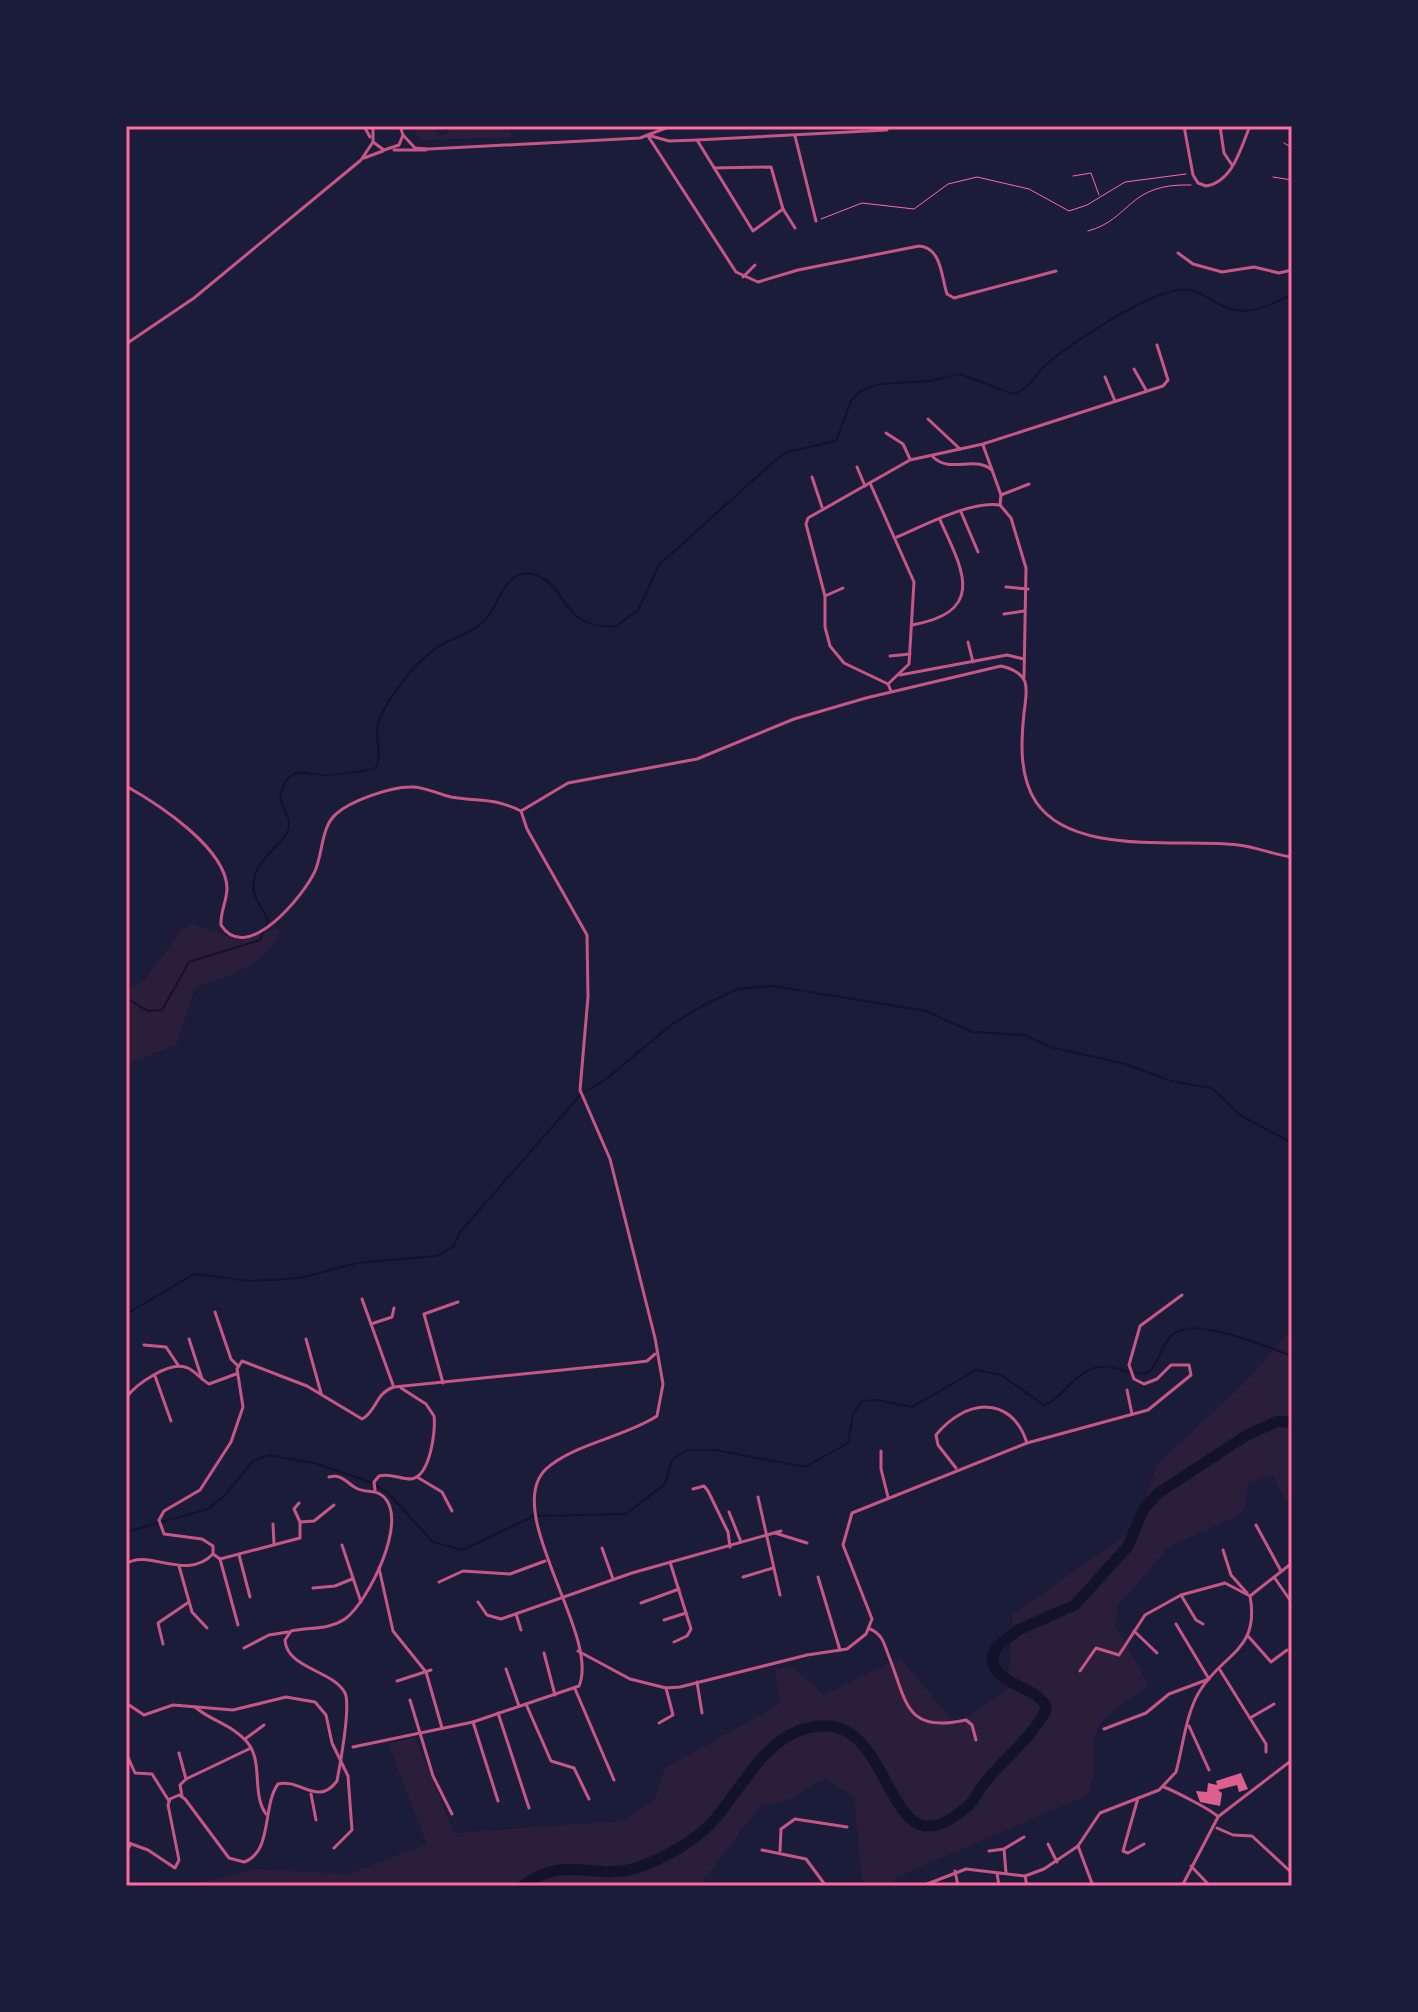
<svg xmlns="http://www.w3.org/2000/svg" width="1418" height="2012" viewBox="0 0 1418 2012" font-family="'Asap Condensed',sans-serif">
<style>
.green{fill:#2a1e3b}
.lines{fill:none;stroke-linecap:round;stroke-linejoin:round}
.stream{stroke:#12122b;stroke-width:2}
.river{stroke:#12122b;stroke-width:11}
.building{fill:#dd5f8e}
.path{stroke:#ff6b9d;stroke-width:1}
.minor{stroke:#c65784;stroke-width:3}
.tertiary{stroke:#c65784;stroke-width:3}
.neatline{fill:none;stroke:#ff6b9d;stroke-width:3}
</style>
<rect width="100%" height="100%" fill="#1b1b3a"/>
<!-- green -->
<g class="green">
<polygon points="411,126 434,126 438,137 449,133 447,126 461,126 463,130 506,126 514,137 421,140"/>
<path d="M192 924 241 941 276 928 280 930C265 968 231 974 195 988L176 1045 127 1064 126 989 143 982 182 929Z"/>
<path d="M1292 1329V1498L1286 1501 1273 1476 1249 1482 1243 1513 1169 1547 1117 1607 1116 1627 1149 1685C1134 1697 1104 1713 1096 1732 1090 1749 1098 1769 1088 1795L896 1877 891 1886H863L854 1798 826 1778 787 1801 761 1805 699 1886H189L255 1869 349 1874 427 1844 388 1744 415 1737 454 1833 621 1821 655 1799 665 1768 780 1704 775 1669 793 1667 824 1695 900 1658 956 1724 1008 1689 1013 1614 1137 1527 1156 1465 1243 1384Z"/>
</g>
<g class="lines">
<!-- stream -->
<g class="stream">
<path d="M126 998 148 1011 162 1010 189 962 260 940 268 920C264 911 256 902 254 892 248 856 292 845 289 822 288 814 282 806 280 798 289 759 306 777 330 775 344 773 363 772 376 768 383 752 373 735 379 720 389 696 415 663 436 648 454 636 480 632 491 612 500 597 510 568 532 574 570 584 558 628 615 627L638 610 659 565 771 464 787 452 836 441 851 401 859 392 879 384 930 381 960 374 1013 394C1031 389 1035 373 1049 362 1075 341 1129 306 1160 295 1203 279 1201 302 1234 310 1254 314 1275 303 1292 294"/>
<polyline points="126,1314 194,1274 249,1281 300,1278 357,1263 437,1256 453,1247 460,1232 581,1094 605,1080 671,1025 700,1007 737,989 773,986 926,1011 972,1032 1024,1035 1050,1047 1126,1064 1171,1081 1212,1088 1240,1115 1292,1143"/>
<path d="M126 1532 208 1509 225 1495 253 1461 268 1455 314 1463 370 1482 388 1493 433 1542 462 1550 534 1516 626 1514 665 1484 672 1460 686 1450H716L805 1467 848 1443 853 1414 862 1401 877 1400 912 1407 976 1370 1001 1375 1044 1405C1061 1400 1072 1375 1094 1368 1114 1362 1130 1378 1149 1372 1160 1361 1161 1345 1172 1335 1195 1315 1266 1347 1292 1356"/>
</g>
<!-- river -->
<path class="river" d="M523 1886C564 1853 597 1882 639 1867 665 1858 697 1840 715 1819 745 1784 768 1730 820 1726 899 1720 883 1883 969 1805 976 1798 980 1788 986 1781 1005 1758 1031 1738 1045 1712L1046 1706C1033 1684 995 1686 992 1658L996 1648 1018 1630 1075 1605 1128 1546 1143 1510 1157 1494 1247 1435 1278 1421 1292 1423"/>
</g>
<!-- building -->
<polygon class="building" points="1241,1773 1248,1789 1239,1792 1237,1785 1218,1790 1222,1793 1220,1806 1200,1802 1196,1791 1207,1792 1208,1783 1217,1785 1216,1781"/>
<g class="lines">
<!-- path -->
<g class="path">
<polyline points="1284,143 1292,148"/>
<polyline points="1073,176 1091,173 1099,195"/>
<polyline points="1273,177 1292,180"/>
<polyline points="821,219 862,203 914,209 948,184 977,177 1029,189 1069,211 1087,205 1125,182 1186,174"/>
<path d="M1088 231C1132 219 1127 183 1191 185"/>
</g>
<!-- minor -->
<g class="minor">
<path d="M1184 126 1193 175 1198 183 1206 186C1233 182 1241 147 1250 126"/>
<polyline points="1220,126 1224,153 1232,165"/>
<path d="M648 136 736 272 758 282 798 270 919 246C942 248 941 276 947 294L954 298 1056 271"/>
<polyline points="651,136 669,141 697,140 887,130"/>
<polyline points="795,136 816,221"/>
<polyline points="697,140 753,231 783,209"/>
<polyline points="714,168 771,167 783,209 795,228"/>
<polyline points="1178,253 1193,264 1222,272 1254,267 1279,273 1292,270"/>
<polyline points="743,277 755,265"/>
<polyline points="1134,369 1146,390"/>
<polyline points="1105,377 1115,401"/>
<polyline points="928,419 960,449"/>
<polyline points="886,433 903,444 910,459"/>
<polyline points="983,445 1001,495 1000,505"/>
<path d="M933 457C951 474 973 455 992 470"/>
<polyline points="857,467 865,486"/>
<polyline points="812,477 822,507"/>
<polyline points="870,483 914,582 909,664 888,684 891,691"/>
<polyline points="1001,495 1029,484"/>
<polyline points="1000,505 1011,518 1026,568 1024,678"/>
<polyline points="961,512 978,552"/>
<path d="M897 537C923 526 972 500 1000 505"/>
<polyline points="1006,587 1028,589"/>
<polyline points="825,596 843,588"/>
<polyline points="1004,614 1024,611"/>
<path d="M912 625C987 612 963 570 940 520"/>
<polyline points="968,642 973,662"/>
<polyline points="890,656 910,654"/>
<polyline points="900,675 1007,655 1024,659"/>
<polyline points="888,684 844,663 830,646 825,627 825,596 806,524 808,518 910,460 983,444 1163,386 1168,380 1157,345"/>
<polyline points="362,1299 393,1385"/>
<polyline points="215,1312 231,1359 237,1365"/>
<polyline points="371,1324 392,1317 394,1308"/>
<polyline points="189,1339 202,1379"/>
<polyline points="306,1339 321,1393"/>
<polyline points="144,1345 166,1347 178,1365"/>
<polyline points="155,1376 171,1421"/>
<polyline points="443,1383 424,1314 458,1302"/>
<polyline points="1127,1390 1132,1414"/>
<path d="M126 1398C136 1384 170 1360 188 1368 196 1372 202 1380 209 1384L236 1374"/>
<polyline points="881,1451 881,1469 888,1497"/>
<path d="M956 1468 938 1445 936 1435C964 1400 1011 1393 1027 1443"/>
<polyline points="417,1477 442,1492 452,1511"/>
<polyline points="693,1489 704,1486 708,1491 728,1532 730,1547"/>
<path d="M375 1490 374 1482 379 1476C391 1473 399 1479 411 1479 430 1477 436 1431 434 1416L426 1404 401 1388"/>
<polyline points="758,1497 780,1595"/>
<polyline points="729,1512 741,1542"/>
<polyline points="300,1522 314,1521 334,1505"/>
<polyline points="273,1524 274,1544"/>
<polyline points="1256,1525 1281,1571"/>
<polyline points="775,1533 807,1543"/>
<polyline points="342,1545 361,1602"/>
<polyline points="602,1548 613,1579"/>
<polyline points="1223,1550 1231,1575 1247,1593"/>
<polyline points="213,1554 220,1559 300,1538 300,1522 294,1509 299,1503"/>
<polyline points="239,1555 250,1597"/>
<polyline points="220,1559 238,1625"/>
<polyline points="670,1562 691,1629 687,1636 674,1642"/>
<path d="M126 1564C148 1548 186 1582 213 1554V1546L202 1539 164 1534 159 1520 164 1511 200 1490 231 1442 243 1407 237 1369 242 1361 307 1386 362 1419C377 1411 375 1393 394 1387L631 1363 647 1361 655 1354"/>
<polyline points="179,1566 192,1612 207,1628"/>
<polyline points="379,1568 393,1631 426,1672 442,1728"/>
<polyline points="743,1577 773,1568"/>
<polyline points="818,1577 840,1650"/>
<polyline points="1274,1577 1292,1603"/>
<polyline points="439,1582 463,1571 510,1574 545,1561"/>
<polyline points="313,1588 335,1586 352,1579"/>
<polyline points="1181,1595 1196,1620 1203,1624"/>
<polyline points="478,1602 487,1615 501,1619 632,1573 781,1531"/>
<polyline points="641,1603 679,1589"/>
<polyline points="516,1614 521,1630"/>
<polyline points="664,1620 686,1613"/>
<path d="M870 1629C882 1634 884 1643 888 1654 907 1701 904 1734 966 1720L972 1725 976 1740"/>
<polyline points="1134,1631 1157,1653"/>
<polyline points="1248,1636 1271,1662 1287,1650"/>
<polyline points="163,1644 158,1623 189,1602"/>
<polyline points="244,1648 269,1635 288,1632"/>
<polyline points="578,1651 630,1679 666,1688 680,1687 807,1655 847,1649 866,1634 872,1619 843,1545 852,1513 1027,1443 1148,1410 1191,1375 1189,1365 1171,1365 1157,1379 1144,1384 1134,1379 1129,1365 1140,1326 1182,1295"/>
<polyline points="544,1653 555,1695"/>
<polyline points="506,1669 519,1706"/>
<polyline points="1220,1670 1266,1744 1266,1752"/>
<polyline points="1080,1671 1096,1648 1119,1655 1145,1615 1181,1595 1225,1583 1250,1596"/>
<polyline points="397,1681 431,1670"/>
<polyline points="697,1682 702,1713"/>
<polyline points="575,1689 614,1780"/>
<polyline points="410,1700 433,1776 452,1814"/>
<polyline points="126,1703 144,1715 173,1705 233,1710 286,1697 315,1702 326,1715 332,1743 348,1776 352,1830 334,1848"/>
<polyline points="526,1704 551,1761 574,1768 589,1799"/>
<path d="M195 1707C211 1721 233 1725 247 1742 264 1762 251 1793 266 1814"/>
<polyline points="498,1713 529,1808"/>
<polyline points="1250,1718 1274,1704"/>
<polyline points="473,1722 498,1801"/>
<polyline points="659,1723 673,1715 666,1688"/>
<polyline points="1189,1726 1209,1770"/>
<polyline points="1104,1729 1146,1713 1169,1694 1209,1679 1176,1624"/>
<polyline points="245,1739 264,1725"/>
<path d="M353 1747 473 1722 579 1686C601 1636 501 1512 546 1469 573 1444 625 1437 657 1416L663 1384 655 1338 610 1159 580 1090 588 997 587 935 527 829 521 811"/>
<polyline points="126,1753 135,1773 152,1774 169,1801"/>
<polyline points="179,1753 186,1779 180,1785 182,1796"/>
<polyline points="186,1779 251,1748"/>
<path d="M1164 1787C1174 1791 1214 1811 1218 1817L1182 1886"/>
<polyline points="311,1794 316,1820"/>
<polyline points="1138,1798 1123,1851 1128,1853 1144,1844"/>
<polyline points="1219,1816 1292,1760"/>
<polyline points="1217,1828 1233,1835 1252,1836 1292,1873"/>
<path d="M126 1842 148 1850 175 1868 179 1860 168 1805 170 1799 179 1795 185 1799 229 1858 244 1862C273 1852 262 1806 278 1784 300 1778 318 1807 337 1781 340 1766 351 1705 345 1693 333 1670 287 1669 285 1640L291 1631C311 1627 328 1630 345 1619 367 1603 409 1522 384 1497 374 1488 367 1494 356 1488 345 1482 343 1474 329 1477"/>
<polyline points="1048,1844 1057,1862"/>
<polyline points="1078,1846 1093,1886"/>
<polyline points="1004,1849 1006,1873"/>
<polyline points="762,1850 806,1859 826,1886"/>
<polyline points="780,1851 781,1829 795,1819 847,1827"/>
<polyline points="989,1851 1004,1849 1024,1837"/>
<polyline points="126,1852 131,1844"/>
<polyline points="1191,1866 1210,1886"/>
<polyline points="955,1871 958,1886"/>
<polyline points="997,1873 999,1886"/>
<polyline points="1025,1876 1027,1886"/>
<path d="M922 1886 966 1869 1025 1876 1044 1869 1078 1846 1100 1813 1159 1790 1176 1772C1183 1747 1186 1711 1201 1689 1224 1653 1260 1650 1250 1596L1292 1563"/>
</g>
<!-- tertiary -->
<g class="tertiary">
<polyline points="364,126 370,137"/>
<polyline points="373,126 373,142 384,150 399,145 403,135 400,126"/>
<polyline points="403,135 415,148 429,149 640,138 671,126"/>
<polyline points="394,150 426,150"/>
<polyline points="364,158 383,151"/>
<polyline points="126,344 194,298 361,160 373,142"/>
<path d="M126 786C158 804 226 848 227 888 227 901 220 912 221 925 247 966 304 895 315 871 323 853 321 827 336 814 350 801 390 787 410 787 424 786 437 794 451 797 481 802 492 797 521 811L568 783 697 759 794 719 866 698 1001 666C1010 668 1021 672 1025 682 1028 691 1025 704 1024 713 1021 742 1019 776 1036 802 1073 857 1181 838 1238 845 1257 847 1274 855 1292 857"/>
</g>
</g>
<!-- border -->
<rect width="1418" height="2012" fill="none" stroke="#1b1b3a" stroke-width="256"/>
<rect x="128" y="128" width="1162" height="1756" class="neatline"/>
</svg>
